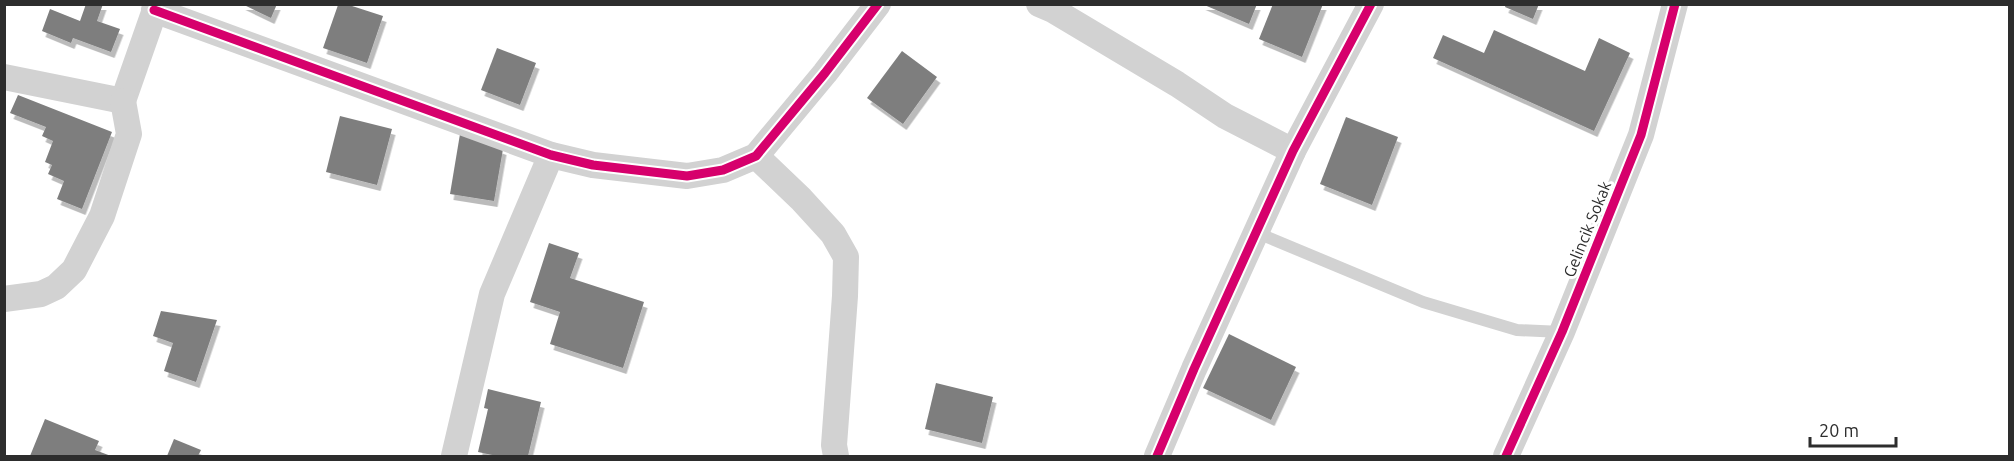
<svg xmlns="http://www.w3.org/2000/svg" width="2014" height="461" viewBox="0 0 2014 461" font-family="Ubuntu,sans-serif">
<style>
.building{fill:#7e7e7e;filter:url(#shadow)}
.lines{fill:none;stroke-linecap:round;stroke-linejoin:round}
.lane{stroke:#d2d2d2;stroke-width:12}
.street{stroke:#d2d2d2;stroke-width:26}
.cycleway-casing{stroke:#fff;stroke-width:13}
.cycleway{stroke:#d6006c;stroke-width:9}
.labels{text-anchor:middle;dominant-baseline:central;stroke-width:6;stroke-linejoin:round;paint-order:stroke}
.street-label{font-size:16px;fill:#2d2d2d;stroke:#fff}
</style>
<defs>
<filter id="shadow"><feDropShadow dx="3.5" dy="6" stdDeviation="0" flood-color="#0004"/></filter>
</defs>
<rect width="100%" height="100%" fill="#fff"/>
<!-- building -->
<g class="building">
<polygon points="86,4 103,4 97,21 120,29 111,52 73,38 71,43 42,31 50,9 80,21"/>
<polygon points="242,4 277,4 271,18"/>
<polygon points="1202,4 1257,4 1249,24"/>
<polygon points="1273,4 1323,4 1302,57 1259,39"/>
<polygon points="1506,4 1539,4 1533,19 1505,7"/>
<polygon points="338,5 349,5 383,16 367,63 323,48"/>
<polygon points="1494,30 1585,71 1599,38 1630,53 1594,131 1433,58 1443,35 1484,53"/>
<polygon points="497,48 536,63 520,105 481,90"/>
<polygon points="902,51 937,77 903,124 867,98"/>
<polygon points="18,95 112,132 82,209 57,199 64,181 48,174 52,165 45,162 53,141 42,136 46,127 10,113"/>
<polygon points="340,116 392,129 377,185 326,172"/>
<polygon points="1346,117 1398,137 1372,205 1320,184"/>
<polygon points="460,134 503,149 494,201 450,194"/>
<polygon points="549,243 579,253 570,278 644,302 623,368 550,344 560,312 530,302"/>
<polygon points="161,311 217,320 196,382 164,371 173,343 153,336"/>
<polygon points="1229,334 1296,367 1271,420 1203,388"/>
<polygon points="936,383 993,397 982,443 925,429"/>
<polygon points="488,389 541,402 528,456 497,456 478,452 488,409 484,408"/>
<polygon points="45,419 99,441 95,450 111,456 30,456"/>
<polygon points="174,439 201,450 198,456 167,456"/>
</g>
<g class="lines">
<!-- lane -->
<polyline class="lane" points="1255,232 1423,302 1517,330 1562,332"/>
<!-- street -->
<g class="street">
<polyline points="1039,4 1053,10 1177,84 1225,116 1293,151"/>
<polyline points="154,10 551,155 593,165 687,176 723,170 756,156 825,73 878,4"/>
<polyline points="4,77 123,101 157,4"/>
<polyline points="756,156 801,199 833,234 846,257 845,296 834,445 836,456"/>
<polyline points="4,299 41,294 56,287 74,270 102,216 129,134 123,101"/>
<polyline points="454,456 492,294 551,155"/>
<polyline points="1157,456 1194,369 1293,151 1371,4"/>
<polyline points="1506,456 1562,332 1641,135 1675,4"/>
</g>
<defs>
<g id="cycleway">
<polyline points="154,10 551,155 593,165 687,176 723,170 756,156 825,73 878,4"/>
<polyline points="1157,456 1194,369 1293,151 1371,4"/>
<polyline points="1506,456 1562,332 1641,135 1675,4"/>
</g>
</defs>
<!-- cycleway casing -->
<use href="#cycleway" class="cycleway-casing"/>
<!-- cycleway -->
<use href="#cycleway" class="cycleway"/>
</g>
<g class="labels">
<!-- street labels -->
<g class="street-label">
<text transform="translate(1587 229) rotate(-68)">Gelincik Sokak</text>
</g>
</g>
<!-- border -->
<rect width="2014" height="461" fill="none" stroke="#2d2d2d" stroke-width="12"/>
<!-- scale -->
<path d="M1810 437v9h86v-9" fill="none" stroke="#2d2d2d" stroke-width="3"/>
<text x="1819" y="437" font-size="18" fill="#2d2d2d" stroke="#ffffff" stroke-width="4.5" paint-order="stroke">20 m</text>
</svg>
